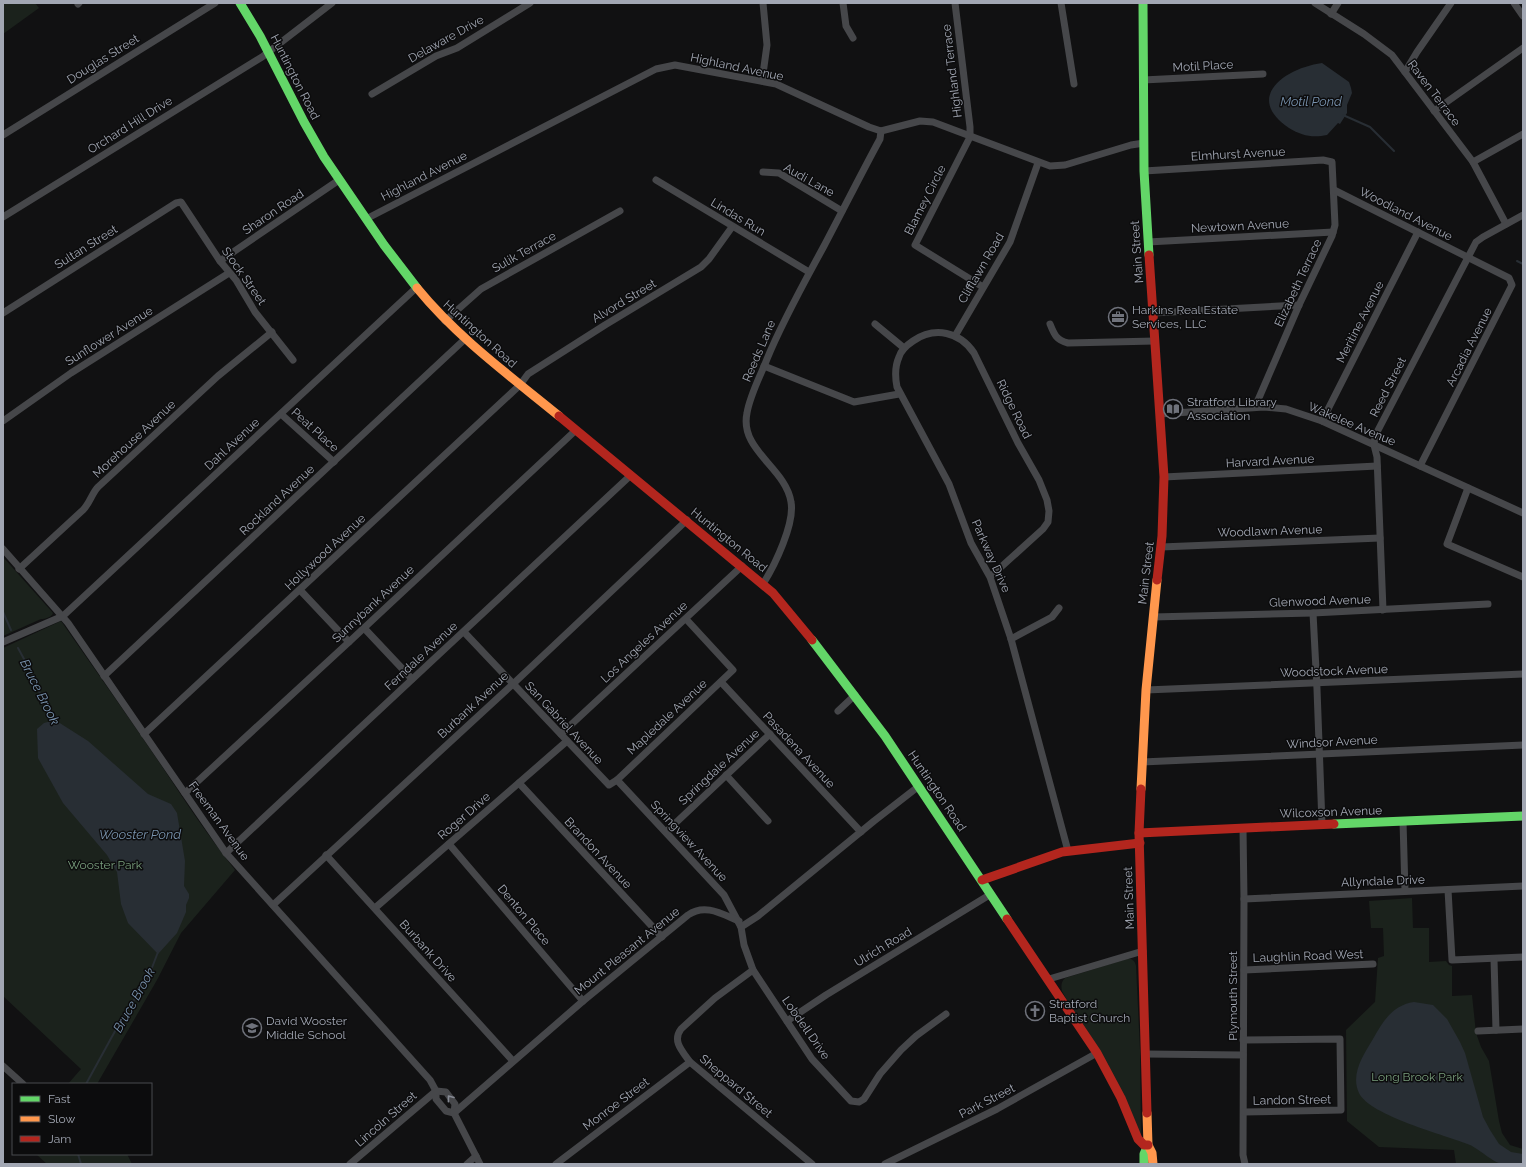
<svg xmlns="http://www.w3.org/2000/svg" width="1526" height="1167" viewBox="0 0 1526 1167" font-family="Raleway,sans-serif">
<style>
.green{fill:#1b221c}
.water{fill:#282e34}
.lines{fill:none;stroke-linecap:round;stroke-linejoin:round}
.stream{stroke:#282e34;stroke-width:2}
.street{stroke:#46474a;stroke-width:7}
.fast{stroke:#63d668;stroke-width:9}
.slow{stroke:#ff974d;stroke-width:9}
.jam{stroke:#b3261e;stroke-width:9}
.oneway{stroke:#868a94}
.labels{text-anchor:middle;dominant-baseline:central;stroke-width:3;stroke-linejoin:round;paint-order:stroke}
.street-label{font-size:12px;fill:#a2a7b3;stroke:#0c0c0d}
.poi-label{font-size:12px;fill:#a2a7b3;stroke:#0c0c0d;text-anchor:start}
.park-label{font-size:12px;fill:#799e7d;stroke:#0c0c0d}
.water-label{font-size:13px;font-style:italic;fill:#7993ae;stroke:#0c0c0d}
</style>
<rect width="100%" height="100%" fill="#111112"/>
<!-- green -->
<g class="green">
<polygon points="3,3 35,3 39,8 3,34"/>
<path d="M3 557 53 613C52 617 45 619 41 619L3 636Z"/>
<path d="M61 621C95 670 130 719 163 768 186 803 209 837 235 870L181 933 157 980 97 1084H68L81 1069 3 996V648Z"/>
<polygon points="1412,898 1413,928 1429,928 1429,962 1446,961 1449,965 1452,966 1452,996 1472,995 1476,1033 1481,1047 1489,1061 1499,1121 1502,1133 1510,1145 1523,1149 1523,1164 1456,1164 1454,1150 1379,1147 1347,1121 1346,1030 1375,1002 1378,958 1384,956 1383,928 1371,928 1369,901"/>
<path d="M1127 959C1132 958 1135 961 1136 966L1140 1050 1141 1135 1062 991C1061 986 1061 982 1065 978Z"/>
<polygon points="36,1154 127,1154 132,1164 47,1164"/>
</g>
<!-- water -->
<g class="water">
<path d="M1322 63 1349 82 1351 88 1352 93 1347 105V113L1340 124 1338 123 1327 135C1313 138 1302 136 1289 128 1243 97 1286 68 1322 63Z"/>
<polygon points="55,720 88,741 148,794 171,804 177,813 185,861 184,886 189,894 189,898 186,905 186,912 177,933 158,954 128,923 121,904 117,872 107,855 63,803 38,758 37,729 44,723"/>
<path d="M1414 1002 1433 1005 1447 1019 1460 1042 1465 1053 1483 1117 1490 1130 1499 1144 1511 1152 1523 1154V1164C1516 1164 1508 1165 1502 1164 1494 1163 1479 1149 1470 1145 1446 1135 1370 1116 1359 1093 1350 1074 1364 1054 1373 1039 1383 1021 1393 1005 1414 1002Z"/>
</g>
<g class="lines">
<!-- stream -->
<g class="stream">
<polyline points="1343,115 1370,127 1394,151"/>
<polyline points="1517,261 1523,264"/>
<polyline points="3,612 11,630"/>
<polyline points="18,648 30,670 41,696 52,712 56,722"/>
<polyline points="86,1084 120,1022 148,978 158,952"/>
<polyline points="78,1154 81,1164"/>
</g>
<!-- street -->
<g class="street">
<polyline points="843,3 846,26 853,38"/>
<polyline points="955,3 970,127 970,137 915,245 983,287"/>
<polyline points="1061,3 1074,84"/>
<polyline points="1315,3 1364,34 1392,55 1473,162 1506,224"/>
<polyline points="1514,3 1523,16"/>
<polyline points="78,4 79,3"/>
<polyline points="1331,14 1338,3"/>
<polyline points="1405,72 1417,52 1451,3"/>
<polyline points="1143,80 1263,74"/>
<polyline points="762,81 767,45 763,3"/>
<polyline points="372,94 436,56 457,48 530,3"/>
<polyline points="1434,111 1523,48"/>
<polyline points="3,135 215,3"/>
<polyline points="1473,162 1523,134"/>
<polyline points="1144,171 1323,160 1332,162 1335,225 1332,236 1299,305 1255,407"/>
<polyline points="763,172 779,173 842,211"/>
<polyline points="656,180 809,272"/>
<polyline points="1334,190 1509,278 1512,285 1420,466"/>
<polyline points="3,217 262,57 332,3"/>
<polyline points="366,219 656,69 675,65 776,84 869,127 881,131 920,121 933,122 1050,166 1065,165 1131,145 1144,143"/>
<polyline points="1148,242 1333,232"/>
<polyline points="220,261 339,180"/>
<polyline points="3,313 176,203 181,202 220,261 236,280 255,312 293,360"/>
<polyline points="1153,313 1299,305"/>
<polyline points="445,321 481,289 620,211"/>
<polyline points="875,324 904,348"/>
<path d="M1050 324C1054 334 1056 340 1068 343L1155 341"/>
<polyline points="955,336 1010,242 1038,163"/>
<polyline points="764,366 854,402 899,394"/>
<polyline points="281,414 334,462"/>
<polyline points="1160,414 1264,407 1286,409 1322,421 1523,513"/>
<polyline points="3,421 71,373 229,273"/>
<polyline points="1322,421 1418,232"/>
<polyline points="1164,477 1377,466"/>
<polyline points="1468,488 1447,544 1523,577"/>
<polyline points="1161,547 1380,538"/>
<polyline points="3,549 68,623 226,853 430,1080 436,1091 436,1099 446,1111 454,1113"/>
<path d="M19 569 83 510C90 503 92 493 98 487L218 376 272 332"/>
<path d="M990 577 1043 529 1048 522 1049 511 1047 500 1039 480 1018 443 974 353C960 332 935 326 913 341 907 345 901 350 899 357 895 366 895 377 897 387L949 484 971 543 990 577 1011 639 1068 851"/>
<path d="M763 584C775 565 795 523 791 502 786 468 739 450 747 413 750 395 760 377 767 359 783 320 804 283 824 246 843 210 861 174 880 139L881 131"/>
<polyline points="300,590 349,642"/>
<polyline points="1383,610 1377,457 1374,445 1375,436 1476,242 1483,237 1523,215"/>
<polyline points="1313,613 1317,689 1322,824"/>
<polyline points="1153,617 1313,613 1488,604"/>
<polyline points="364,628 412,679"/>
<polyline points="464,632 609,785 617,780 733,670 686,619"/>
<polyline points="1011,639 1052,617 1059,608"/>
<polyline points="3,642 63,616 416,288"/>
<polyline points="104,676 465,339"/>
<polyline points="721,682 861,832"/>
<polyline points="1146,690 1523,674"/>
<polyline points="838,711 855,695"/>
<polyline points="144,734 520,385 528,374 605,325 701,267 709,259 732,227"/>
<polyline points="561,734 742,566"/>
<polyline points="1142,762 1523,745"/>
<polyline points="726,775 768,821"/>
<polyline points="617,780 724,895 741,927 744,945 753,970 812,1059 851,1101 859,1102 864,1099 880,1074 901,1050 916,1036 946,1014"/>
<polyline points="519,783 662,937"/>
<polyline points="185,793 349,642 576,430"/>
<polyline points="1403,821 1405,891"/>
<polyline points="1243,828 1244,899 1243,1155 1245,1164"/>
<polyline points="666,832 770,734"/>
<polyline points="449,844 583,1001"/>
<polyline points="226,853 631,475"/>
<polyline points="326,855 513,1061"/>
<polyline points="1448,890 1452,960 1523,957"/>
<polyline points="1244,899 1523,886"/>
<polyline points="273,905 513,684 687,520"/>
<polyline points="375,908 567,741"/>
<polyline points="741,927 758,916 874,821 919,786"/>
<polyline points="1494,959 1496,1030"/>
<path d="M753 970 715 998 681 1029C672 1041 682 1051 690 1062L812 1164"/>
<polyline points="1244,970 1373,964"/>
<polyline points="1049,979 1143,951"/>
<polyline points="787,1021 826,995 991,894"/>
<polyline points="1478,1031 1523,1029"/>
<polyline points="1243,1040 1340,1039 1341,1110 1244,1112"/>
<polyline points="1145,1054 1243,1055"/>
<polyline points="3,1066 23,1084"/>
<polyline points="436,1091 446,1092 455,1104 454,1113 480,1164"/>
<path d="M454 1113 583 1001 688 915C705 903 722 914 739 921"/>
<polyline points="350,1164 436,1091"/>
<polyline points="467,1164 476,1156"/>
<polyline points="556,1164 690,1062"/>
<polyline points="885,1164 997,1109 1097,1053"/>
</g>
<!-- fast -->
<g class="fast">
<polyline points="240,3 260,36 304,122 324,157 384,245 417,288"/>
<polyline points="1143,3 1144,171 1149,255"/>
<polyline points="812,640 885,736 1007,919"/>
<polyline points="1334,824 1523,816"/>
<polyline points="1144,1164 1144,1154 1148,1145"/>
</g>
<!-- slow -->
<g class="slow">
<path d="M417 288C458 338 509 375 559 416"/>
<polyline points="1141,789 1146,690 1157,580"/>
<polyline points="1147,1113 1148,1145 1152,1153 1153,1164"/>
</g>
<!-- jam -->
<g class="jam">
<polyline points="1149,255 1164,477 1162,536 1157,580"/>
<polyline points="559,416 773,593 812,640"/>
<polyline points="1141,789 1139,833 1147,1113"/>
<polyline points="1139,833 1334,824"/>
<polyline points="982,880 1062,852 1140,843"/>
<polyline points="1007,919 1097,1053 1121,1098 1138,1139 1144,1145 1148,1145"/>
</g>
</g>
<!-- one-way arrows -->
<defs><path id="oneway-chevron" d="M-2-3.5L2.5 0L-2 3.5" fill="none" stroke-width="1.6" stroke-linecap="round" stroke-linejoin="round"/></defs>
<use class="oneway" href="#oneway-chevron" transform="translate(450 1098) rotate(-127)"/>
<!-- icons -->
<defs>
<symbol id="office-ring" viewBox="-11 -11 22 22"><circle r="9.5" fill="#0c0c0d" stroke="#6f727b" stroke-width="1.5"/><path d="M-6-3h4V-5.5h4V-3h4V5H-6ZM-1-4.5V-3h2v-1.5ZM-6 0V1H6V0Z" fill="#6f727b"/></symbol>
<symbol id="library-ring" viewBox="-11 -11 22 22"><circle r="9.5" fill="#0c0c0d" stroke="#6f727b" stroke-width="1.5"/><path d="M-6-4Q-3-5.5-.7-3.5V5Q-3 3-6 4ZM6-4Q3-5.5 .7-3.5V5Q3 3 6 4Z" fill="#6f727b"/></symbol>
<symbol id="church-ring" viewBox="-11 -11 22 22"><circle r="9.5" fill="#0c0c0d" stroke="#6f727b" stroke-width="1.5"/><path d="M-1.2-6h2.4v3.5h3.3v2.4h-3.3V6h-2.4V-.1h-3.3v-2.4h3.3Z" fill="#6f727b"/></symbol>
<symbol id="school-ring" viewBox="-11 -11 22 22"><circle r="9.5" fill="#0c0c0d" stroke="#6f727b" stroke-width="1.5"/><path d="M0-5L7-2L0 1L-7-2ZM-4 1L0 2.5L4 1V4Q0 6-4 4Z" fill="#6f727b"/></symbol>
</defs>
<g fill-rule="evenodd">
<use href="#office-ring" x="1107" y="306" width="22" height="22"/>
<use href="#library-ring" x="1162" y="398" width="22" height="22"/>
<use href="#church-ring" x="1024" y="1000" width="22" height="22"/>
<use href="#school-ring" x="241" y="1017" width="22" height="22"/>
</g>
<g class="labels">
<!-- street labels -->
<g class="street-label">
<text transform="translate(446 39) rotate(-29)">Delaware Drive</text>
<text transform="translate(103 59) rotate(-32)">Douglas Street</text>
<text transform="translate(1203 66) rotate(-3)">Motil Place</text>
<text transform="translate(737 67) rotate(12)">Highland Avenue</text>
<text transform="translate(952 71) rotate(-97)">Highland Terrace</text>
<text transform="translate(295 77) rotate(63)">Huntington Road</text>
<text transform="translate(1434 93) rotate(53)">Raven Terrace</text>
<text transform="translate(130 125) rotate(-32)">Orchard Hill Drive</text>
<text transform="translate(1238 154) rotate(-3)">Elmhurst Avenue</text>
<text transform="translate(424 176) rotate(-27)">Highland Avenue</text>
<text transform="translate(809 180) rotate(29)">Audi Lane</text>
<text transform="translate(925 200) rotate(-63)">Blamey Circle</text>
<text transform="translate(273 212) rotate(-34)">Sharon Road</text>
<text transform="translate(1406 214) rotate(27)">Woodland Avenue</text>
<text transform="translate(738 217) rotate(31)">Lindas Run</text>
<text transform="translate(1240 226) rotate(-3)">Newtown Avenue</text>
<text transform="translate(86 247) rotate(-32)">Sultan Street</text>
<text transform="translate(524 252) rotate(-29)">Sulik Terrace</text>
<text transform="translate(1137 252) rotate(-94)">Main Street</text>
<text transform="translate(981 268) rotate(-60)">Clifflawn Road</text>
<text transform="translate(244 276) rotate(55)">Stock Street</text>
<text transform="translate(1298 283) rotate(-65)">Elizabeth Terrace</text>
<text transform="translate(624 301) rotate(-31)">Alvord Street</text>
<text transform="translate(1360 322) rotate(-63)">Meritine Avenue</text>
<text transform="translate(480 334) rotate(42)">Huntington Road</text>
<text transform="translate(109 336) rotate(-32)">Sunflower Avenue</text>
<text transform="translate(1469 347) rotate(-63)">Arcadia Avenue</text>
<text transform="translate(759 351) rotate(-67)">Reeds Lane</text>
<text transform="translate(1388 387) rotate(-63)">Reed Street</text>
<text transform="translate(1014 409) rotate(64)">Ridge Road</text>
<text transform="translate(1352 424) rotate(23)">Wakelee Avenue</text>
<text transform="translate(315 430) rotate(42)">Peat Place</text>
<text transform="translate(134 439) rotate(-43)">Morehouse Avenue</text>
<text transform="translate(232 444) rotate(-43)">Dahl Avenue</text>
<text transform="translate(1270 461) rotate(-3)">Harvard Avenue</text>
<text transform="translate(277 500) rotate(-43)">Rockland Avenue</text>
<text transform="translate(1270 531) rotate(-2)">Woodlawn Avenue</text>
<text transform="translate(729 540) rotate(39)">Huntington Road</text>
<text transform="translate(325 552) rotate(-43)">Hollywood Avenue</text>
<text transform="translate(991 556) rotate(66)">Parkway Drive</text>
<text transform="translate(1146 573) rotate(-83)">Main Street</text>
<text transform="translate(1320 601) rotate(-2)">Glenwood Avenue</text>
<text transform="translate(373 604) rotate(-43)">Sunnybank Avenue</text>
<text transform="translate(644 642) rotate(-43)">Los Angeles Avenue</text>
<text transform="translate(421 656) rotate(-43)">Ferndale Avenue</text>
<text transform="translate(1334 671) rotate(-2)">Woodstock Avenue</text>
<text transform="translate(473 705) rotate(-43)">Burbank Avenue</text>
<text transform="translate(667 717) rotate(-43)">Mapledale Avenue</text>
<text transform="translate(564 723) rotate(47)">San Gabriel Avenue</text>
<text transform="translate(1332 742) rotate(-3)">Windsor Avenue</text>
<text transform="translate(799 750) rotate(47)">Pasadena Avenue</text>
<text transform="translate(719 767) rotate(-43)">Springdale Avenue</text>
<text transform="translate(937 791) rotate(56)">Huntington Road</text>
<text transform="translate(1331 812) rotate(-2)">Wilcoxson Avenue</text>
<text transform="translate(464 816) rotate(-41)">Roger Drive</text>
<text transform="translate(219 821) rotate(54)">Freeman Avenue</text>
<text transform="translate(689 841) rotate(47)">Springview Avenue</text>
<text transform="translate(598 853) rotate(47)">Brandon Avenue</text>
<text transform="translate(1383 881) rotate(-2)">Allyndale Drive</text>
<text transform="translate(1129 898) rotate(-92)">Main Street</text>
<text transform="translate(524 915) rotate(50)">Denton Place</text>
<text transform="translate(883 947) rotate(-31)">Ulrich Road</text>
<text transform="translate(428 951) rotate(48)">Burbank Drive</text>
<text transform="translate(627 951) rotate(-39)">Mount Pleasant Avenue</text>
<text transform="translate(1308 956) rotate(-2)">Laughlin Road West</text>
<text transform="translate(1233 996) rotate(-90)">Plymouth Street</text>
<text transform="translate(806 1028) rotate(55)">Lobdell Drive</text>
<text transform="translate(736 1086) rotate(40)">Sheppard Street</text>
<text transform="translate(1292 1100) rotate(-1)">Landon Street</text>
<text transform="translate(987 1101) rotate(-27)">Park Street</text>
<text transform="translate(616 1104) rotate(-37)">Monroe Street</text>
<text transform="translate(386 1119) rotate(-41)">Lincoln Street</text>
</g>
<!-- poi labels -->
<g class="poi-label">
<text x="1132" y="310">Harkins Real Estate<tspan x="1132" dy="14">Services, LLC</tspan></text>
<text x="1187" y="402">Stratford Library<tspan x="1187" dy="14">Association</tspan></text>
<text x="1049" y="1004">Stratford<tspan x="1049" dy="14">Baptist Church</tspan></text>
<text x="266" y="1021">David Wooster<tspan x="266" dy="14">Middle School</tspan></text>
</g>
<!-- park labels -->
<g class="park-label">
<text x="105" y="865">Wooster Park</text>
<text x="1417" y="1077">Long Brook Park</text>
</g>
<!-- water labels -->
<g class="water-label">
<text x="1311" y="101">Motil Pond</text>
<text transform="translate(40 692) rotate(63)">Bruce Brook</text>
<text x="140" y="834">Wooster Pond</text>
<text transform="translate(134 1000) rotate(-61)">Bruce Brook</text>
</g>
</g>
<!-- border -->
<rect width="1526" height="1167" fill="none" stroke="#a2a7b3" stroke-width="8"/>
<!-- legend -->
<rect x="12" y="1083" width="140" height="72" fill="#0c0c0d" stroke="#484a4f"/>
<rect x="20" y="1096" width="20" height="6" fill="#63d668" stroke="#484a4f"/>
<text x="48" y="1103" font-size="12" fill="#a2a7b3">Fast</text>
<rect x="20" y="1116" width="20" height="6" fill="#ff974d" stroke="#484a4f"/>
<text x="48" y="1123" font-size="12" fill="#a2a7b3">Slow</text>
<rect x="20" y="1136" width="20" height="6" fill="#b3261e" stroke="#484a4f"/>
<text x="48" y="1143" font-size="12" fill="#a2a7b3">Jam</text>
</svg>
